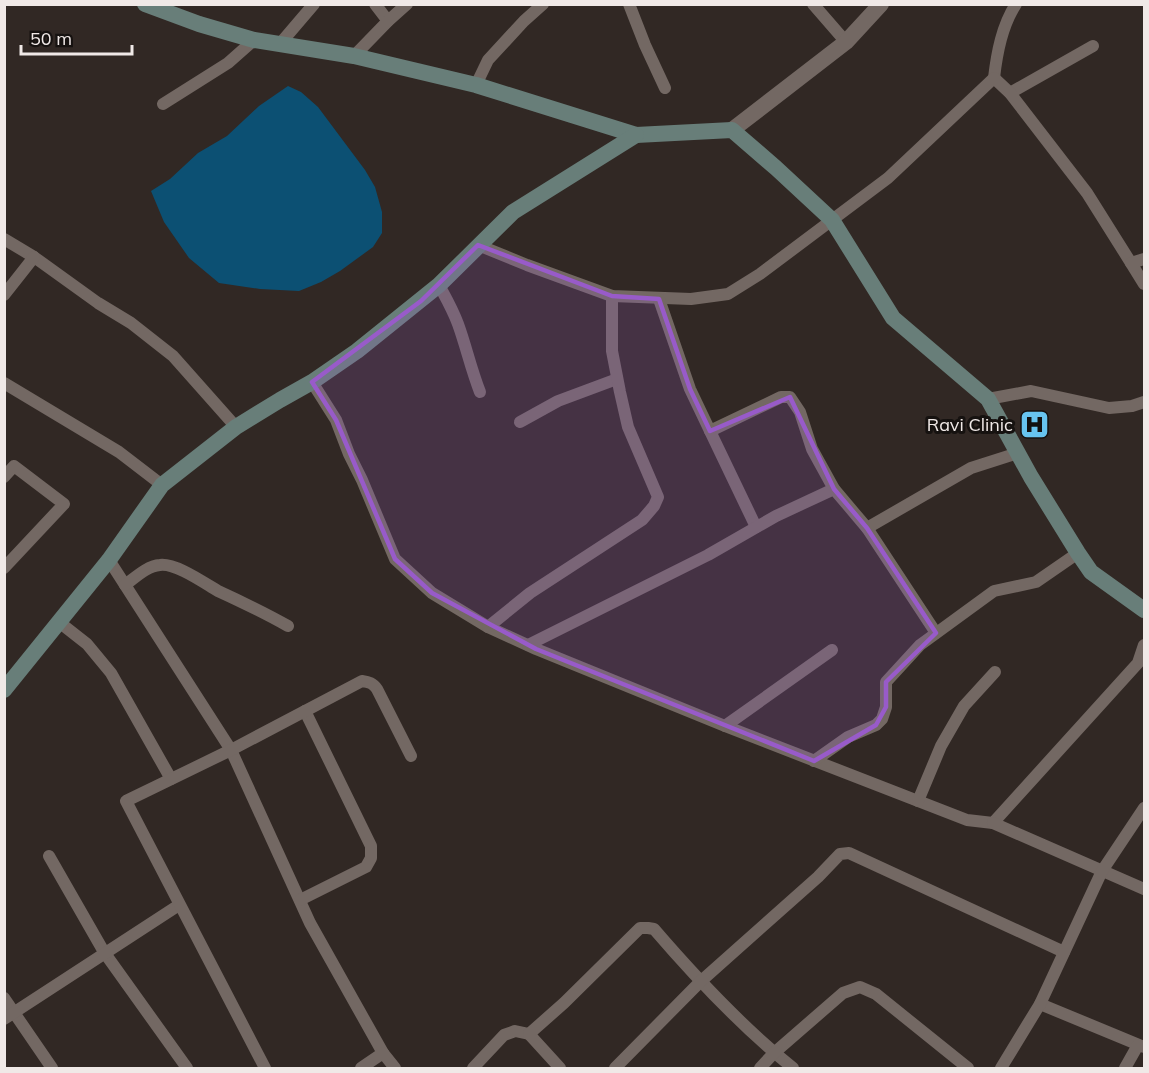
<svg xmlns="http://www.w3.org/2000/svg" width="1149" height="1073" viewBox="0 0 1149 1073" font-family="Mulish,sans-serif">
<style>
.water{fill:#0c5073}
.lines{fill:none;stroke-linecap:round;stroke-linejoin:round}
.minor{stroke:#736863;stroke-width:12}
.tertiary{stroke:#736863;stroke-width:16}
.secondary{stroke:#687e79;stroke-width:16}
.marked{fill:#985bc9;fill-opacity:0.2;stroke:#985bc9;stroke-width:4.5;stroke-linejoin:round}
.labels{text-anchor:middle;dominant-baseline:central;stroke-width:6;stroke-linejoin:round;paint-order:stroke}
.poi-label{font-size:18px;fill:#f0e9e7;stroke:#161210;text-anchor:end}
</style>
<rect width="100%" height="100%" fill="#312824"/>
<!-- water -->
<polygon class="water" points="288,86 301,92 318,107 365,170 375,187 382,212 382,233 373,247 340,271 321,282 299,291 260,289 219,283 189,258 164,222 151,191 170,179 198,153 227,136 259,106"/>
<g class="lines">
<!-- minor -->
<g class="minor">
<polyline points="375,4 388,21"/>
<polyline points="629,4 645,45 665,88"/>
<polyline points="813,4 846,42"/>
<polyline points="279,45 314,4"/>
<polyline points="354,56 388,21 407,4"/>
<path d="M994 78C997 52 1002 26 1016 4"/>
<polyline points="476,85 488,60 524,21 543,4"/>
<polyline points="1010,93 1093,46"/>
<polyline points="163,104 228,63 254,40"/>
<polyline points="4,239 34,257 98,303 131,323 173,356 236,427"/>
<polyline points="478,245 527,265 612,296 691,299 728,294 760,274 888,178 994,78 1010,93 1087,193 1131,263"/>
<polyline points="1144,259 1131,263 1144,284"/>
<path d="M439 285C446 298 453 310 458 324 466 346 471 369 480 392"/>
<polyline points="4,295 34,257"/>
<polyline points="659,299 690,389 710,431 781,397 790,397 800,412 812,449 834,489"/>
<polyline points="312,382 336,420 349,454 362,480 395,559 432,593 488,627 536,649 725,726 967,820 993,823 1138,663 1144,645"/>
<polyline points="4,383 119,452 162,485"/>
<polyline points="988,399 1031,391 1109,408 1132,406 1144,402"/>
<polyline points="520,422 558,401 617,379"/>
<polyline points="710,431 756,527"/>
<polyline points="4,477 14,466 64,504 4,568"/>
<polyline points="867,528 936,633"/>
<polyline points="109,560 231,750 310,923 383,1053"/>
<path d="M125 585C136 577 147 566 160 565 176 563 204 583 218 591 242 602 265 613 288 626"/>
<polyline points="59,622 87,644 111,673 171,779"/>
<polyline points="488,627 530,593 642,520 654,506 658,497 628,427 620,392 612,351 612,296"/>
<polyline points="528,645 708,555 776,516 834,489 867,528 971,468 1018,453"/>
<polyline points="725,726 832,650"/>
<polyline points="814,761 848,737 876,725 882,719 886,707 886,682 920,645 994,591 1036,582 1078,553"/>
<polyline points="918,801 941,746 964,706 995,672"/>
<polyline points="993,823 1144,889"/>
<polyline points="49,856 104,952 187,1068"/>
<polyline points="300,900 366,867 371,858 371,846 305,711"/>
<polyline points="4,998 52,1068"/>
<polyline points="1040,1004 1144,1047"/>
<polyline points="4,1019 179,905"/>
<path d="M265 1068 126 801 231 750 362 681C369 682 373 683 377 689L411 756"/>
<polyline points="361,1068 383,1053 395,1068"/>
<polyline points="473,1068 504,1035 515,1031 529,1034"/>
<path d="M560 1068 529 1034 564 1003 640 928H648L654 929C697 979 742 1027 793 1068"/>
<polyline points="615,1068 700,982 818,877 840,854 849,853 1064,952"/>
<polyline points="760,1068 774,1053 843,993 860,987 876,994 968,1068"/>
<polyline points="1001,1068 1040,1004 1102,871 1144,808"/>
<polyline points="1125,1068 1138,1045"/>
</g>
<!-- tertiary -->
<polyline class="tertiary" points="732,130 846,42 881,4"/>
<!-- secondary -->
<g class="secondary">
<polyline points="145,4 199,24 254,40 354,56 476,85 636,135 732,130 776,168 832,220 893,318 988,399 1031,477 1078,553 1091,572 1144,610"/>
<polyline points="4,690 109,560 162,485 236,427 280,400 312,382 357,351 439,285 513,212 636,135"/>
</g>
</g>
<!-- marked area -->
<path class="marked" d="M478 245 612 296 659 299 690 389 710 431 790 397 834 489 867 528 936 633 886 682V707L876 725 814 761 536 649 432 593 395 559 336 420 312 382 421 301Z"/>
<!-- icons -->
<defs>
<symbol id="hospital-square" viewBox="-11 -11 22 22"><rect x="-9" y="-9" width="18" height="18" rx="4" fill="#67c4f0" stroke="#161210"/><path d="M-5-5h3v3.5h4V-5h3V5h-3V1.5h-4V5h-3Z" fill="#111"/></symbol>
</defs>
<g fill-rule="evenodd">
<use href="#hospital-square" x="1018" y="408" width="33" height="33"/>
</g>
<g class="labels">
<!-- poi labels -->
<g class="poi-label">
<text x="1013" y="424">Ravi Clinic</text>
</g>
</g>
<!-- border -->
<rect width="1149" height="1073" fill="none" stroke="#f0e9e7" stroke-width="12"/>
<!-- scale -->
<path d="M21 45v9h111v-9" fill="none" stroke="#f0e9e7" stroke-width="3"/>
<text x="30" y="45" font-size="18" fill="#f0e9e7" stroke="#161210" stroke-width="4.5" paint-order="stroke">50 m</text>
</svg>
